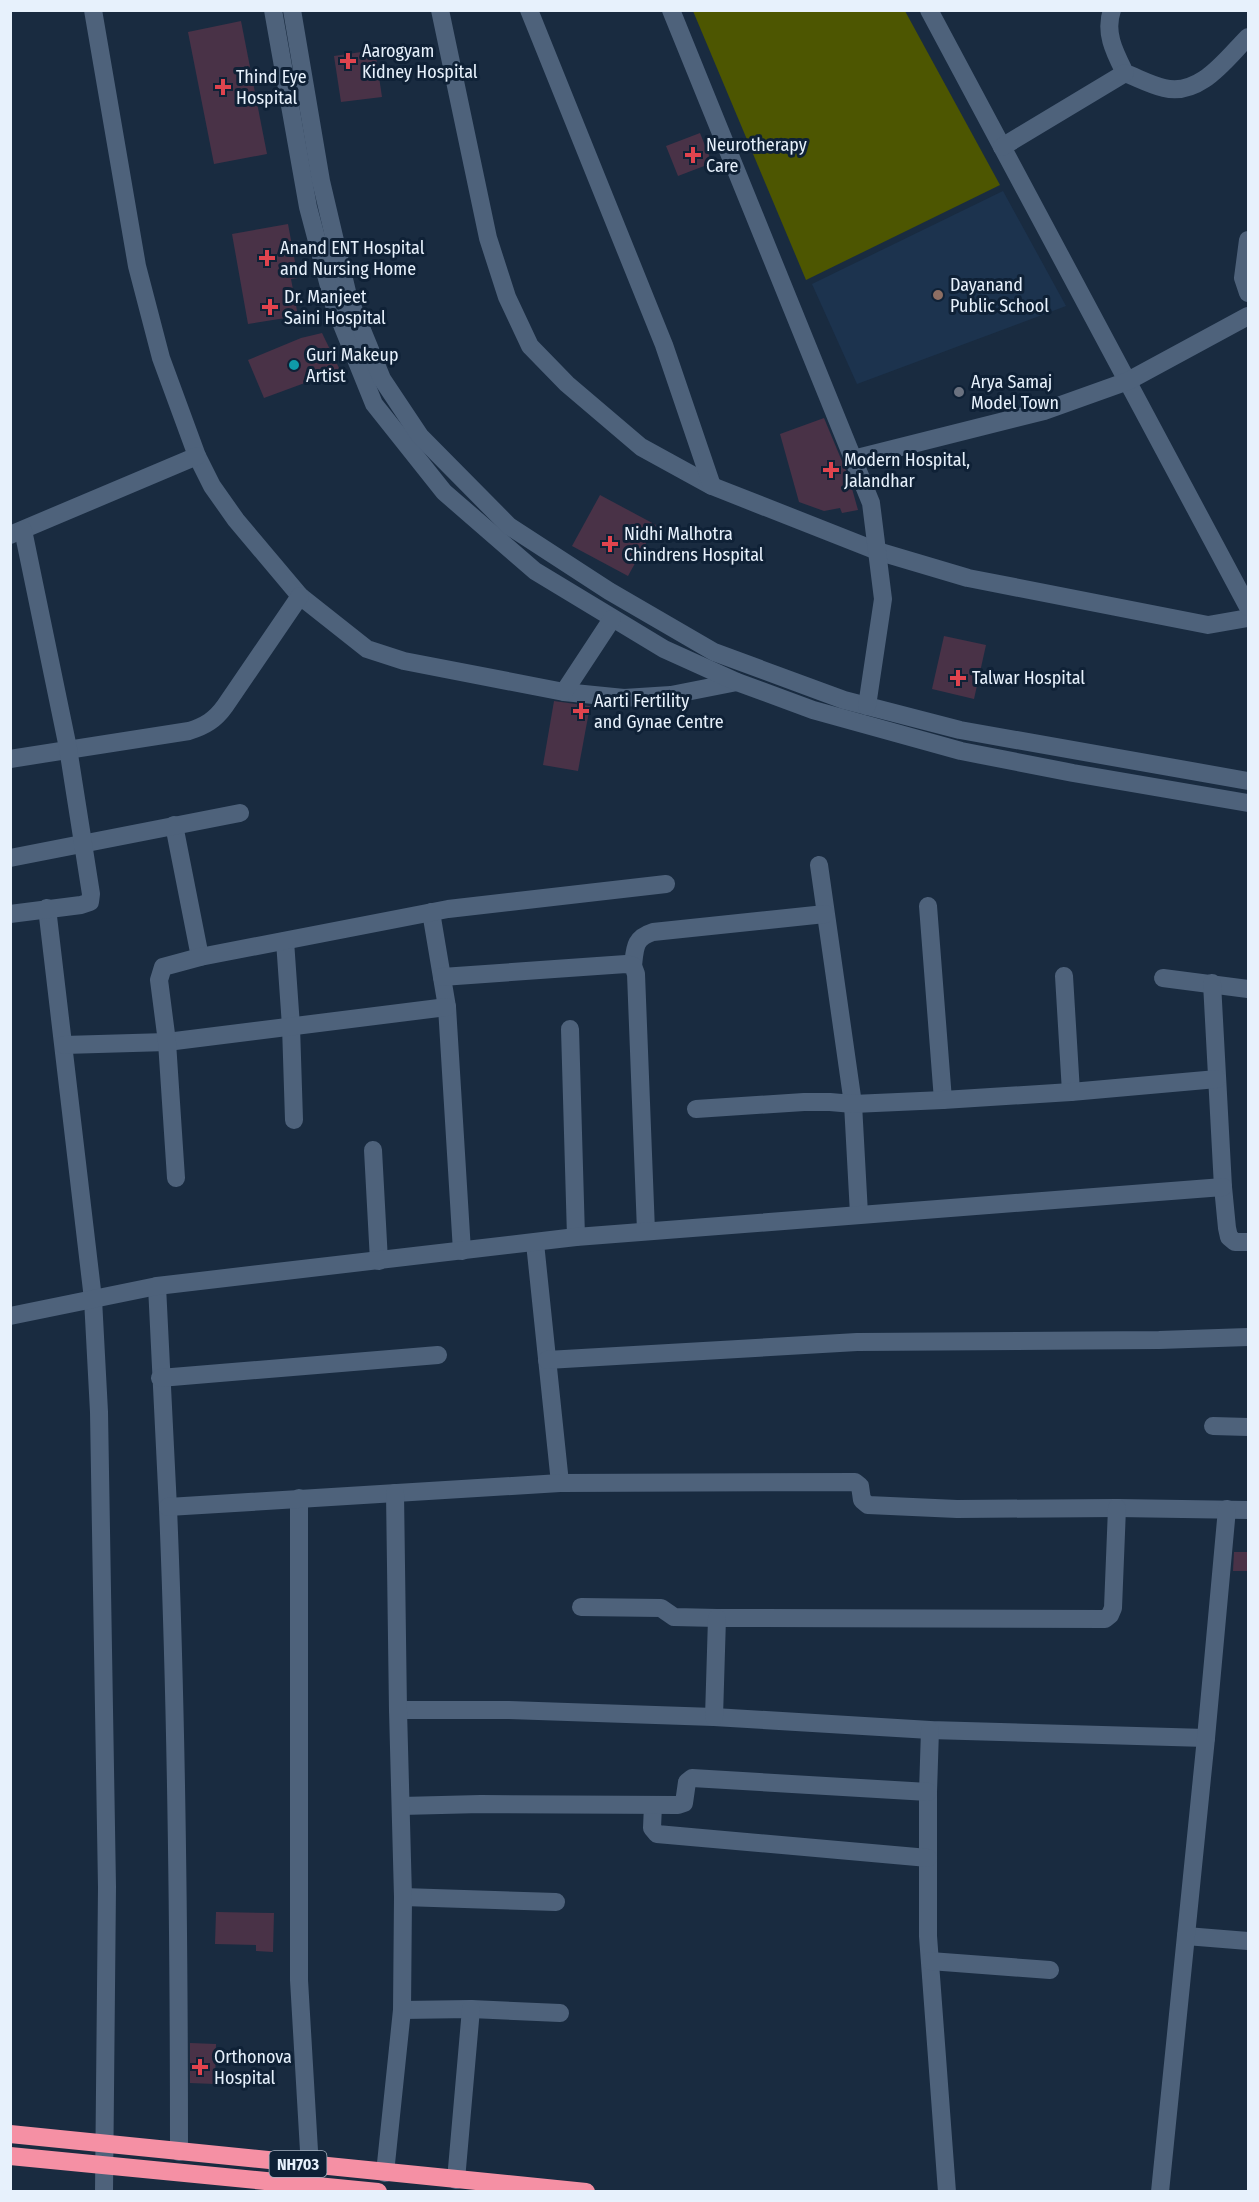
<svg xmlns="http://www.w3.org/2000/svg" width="1259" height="2202" viewBox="0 0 1259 2202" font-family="'Fira Sans Condensed',sans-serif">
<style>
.built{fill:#1c334e}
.green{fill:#4d5601}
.building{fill:#493247}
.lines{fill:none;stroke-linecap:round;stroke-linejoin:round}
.minor{stroke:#4e627b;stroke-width:18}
.highway{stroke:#f590a4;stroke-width:18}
.health-dot{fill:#e0444e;stroke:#0f2136;stroke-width:2}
.education-dot{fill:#8d6e63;stroke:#0f2136;stroke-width:2}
.culture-dot{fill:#0f9aa8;stroke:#0f2136;stroke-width:2}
.worship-dot{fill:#6b7280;stroke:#0f2136;stroke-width:2}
.labels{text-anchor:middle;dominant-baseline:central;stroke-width:6;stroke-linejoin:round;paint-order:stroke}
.shield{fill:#0f2136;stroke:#a6b3c1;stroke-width:1.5}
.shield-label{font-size:16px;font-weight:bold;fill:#e7f1fc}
.poi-label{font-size:18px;fill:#e7f1fc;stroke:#0f2136;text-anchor:start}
</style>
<rect width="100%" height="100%" fill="#192b40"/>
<!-- built -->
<polygon class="built" points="1003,191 1066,306 857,384 812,284"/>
<!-- green -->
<polygon class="green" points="693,11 905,11 1000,185 806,280"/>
<!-- building -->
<g class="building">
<polygon points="241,21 267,154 214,164 188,32"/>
<polygon points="375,50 382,97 341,102 334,56"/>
<polygon points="700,133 712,163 678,176 666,146"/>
<polygon points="288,224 298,278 291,279 298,316 248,324 232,234"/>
<polygon points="322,333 340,370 264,398 248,360 301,338"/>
<polygon points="824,418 849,478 858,510 842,513 840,508 824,511 799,502 780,434"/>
<polygon points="600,495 656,525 628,576 572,546"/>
<polygon points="944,636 986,645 974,699 932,689"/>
<polygon points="554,701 590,706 578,771 543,765"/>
<polygon points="1234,1552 1248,1552 1248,1571 1233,1571"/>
<polygon points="216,1912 274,1913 273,1952 256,1951 256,1945 215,1944"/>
<polygon points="190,2043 216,2044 215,2084 190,2083"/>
</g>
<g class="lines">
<!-- minor -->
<g class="minor">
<polyline points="93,10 137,266 161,358 197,456 212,486 236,520 300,596 367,649 404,661 564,692 624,698 671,695 737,682"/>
<polyline points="273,10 308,207 334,305 374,404 444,492 535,571 664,649 737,682 813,710 961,751 1073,773 1248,803"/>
<polyline points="292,10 321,181 348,296 382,379 420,436 509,526 609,591 714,652 844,700 960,730 1248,781"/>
<polyline points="440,10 488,238 507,297 530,346 567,384 641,447 712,486 877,551 968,578 1208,625 1248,618"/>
<polyline points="529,10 664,345 712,486"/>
<polyline points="671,10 871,503 883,599 867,706"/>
<polyline points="929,10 1248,607"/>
<path d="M1112 10C1104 33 1115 53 1125 73 1138 78 1151 85 1164 88 1200 97 1226 59 1248 37"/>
<polyline points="1002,147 1125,73"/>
<polyline points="1248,240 1243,278 1248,293"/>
<polyline points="853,459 1044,411 1128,381 1248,316"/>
<polyline points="10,535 197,456"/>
<polyline points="564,692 612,619"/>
<path d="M10 759 189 731C205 726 215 720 225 706L300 596"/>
<polyline points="174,825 200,957"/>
<polyline points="10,858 240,813"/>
<polyline points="819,865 853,1104 859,1214"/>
<polyline points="928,906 943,1100"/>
<polyline points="47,908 93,1299 99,1412 107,1887 104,2192"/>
<polyline points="431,912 447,1007 462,1251"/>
<polyline points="10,914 81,905 90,902 91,894 68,748 23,530"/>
<polyline points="285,941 291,1026 294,1120"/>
<path d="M633 966C635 948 634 938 653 932L825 914"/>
<polyline points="1064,976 1071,1092"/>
<polyline points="442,977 626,964 633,966 636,974 646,1231"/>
<polyline points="1163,978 1248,989"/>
<polyline points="1212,983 1223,1187 1227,1228 1229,1237 1235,1242 1248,1242"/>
<polyline points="570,1029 576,1237"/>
<polyline points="64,1045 167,1042 447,1007"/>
<polyline points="696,1109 804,1102 830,1102 853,1104 943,1100 1071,1092 1217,1079"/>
<polyline points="373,1150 379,1261"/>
<polyline points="176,1178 167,1042 159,980 163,967 200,957 448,909 666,884"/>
<polyline points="535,1243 560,1483"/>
<path d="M157 1286C160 1360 165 1434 168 1508 177 1722 179 1937 179 2152"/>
<polyline points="10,1316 157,1286 576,1237 1223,1187"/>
<polyline points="547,1360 857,1342 1159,1340 1248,1337"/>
<polyline points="160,1378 438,1355"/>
<polyline points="1213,1426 1248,1427"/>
<polyline points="299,1498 299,1980 311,2185"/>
<polyline points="168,1507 560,1483 855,1482 860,1486 862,1500 868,1505 957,1509 1117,1508 1248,1510"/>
<polyline points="581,1607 661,1608 674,1617 717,1618 1105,1619 1110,1615 1113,1608 1117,1508"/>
<polyline points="398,1710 509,1710 714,1717 930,1730 1206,1738"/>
<polyline points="714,1717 717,1618"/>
<polyline points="930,1730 928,1792 928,1936 947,2192"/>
<polyline points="653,1805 652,1828 657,1834 928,1858"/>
<polyline points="401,1806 481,1804 678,1805 684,1803 687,1782 692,1778 928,1792"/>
<polyline points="403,1897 556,1902"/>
<polyline points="1186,1936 1248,1941"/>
<polyline points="930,1961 1050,1970"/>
<polyline points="402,2010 471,2009 560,2013"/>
<polyline points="385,2173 402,2010 403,1897 398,1710 395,1493"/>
<polyline points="456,2180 471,2009"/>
<polyline points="1160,2192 1206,1738 1227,1509"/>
</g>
<!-- highway -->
<g class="highway">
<polyline points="10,2134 586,2192"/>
<polyline points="10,2156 378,2192"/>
</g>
</g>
<!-- markers -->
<g class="health-dot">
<path d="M345 52h6v6h6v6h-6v6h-6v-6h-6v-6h6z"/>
<path d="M220 78h6v6h6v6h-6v6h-6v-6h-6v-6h6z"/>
<path d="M690 146h6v6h6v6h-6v6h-6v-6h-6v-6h6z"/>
<path d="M264 249h6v6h6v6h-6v6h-6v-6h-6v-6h6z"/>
<path d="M267 298h6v6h6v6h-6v6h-6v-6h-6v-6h6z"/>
<path d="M828 461h6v6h6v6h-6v6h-6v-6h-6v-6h6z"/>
<path d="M607 535h6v6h6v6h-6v6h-6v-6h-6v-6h6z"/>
<path d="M955 669h6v6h6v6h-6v6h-6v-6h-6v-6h6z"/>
<path d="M578 702h6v6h6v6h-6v6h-6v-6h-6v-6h6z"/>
<path d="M197 2058h6v6h6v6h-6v6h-6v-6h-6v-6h6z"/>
</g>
<circle class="education-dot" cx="938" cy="295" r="6"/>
<circle class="culture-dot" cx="294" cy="365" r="6"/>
<circle class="worship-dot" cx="959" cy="392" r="6"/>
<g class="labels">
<!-- shield labels -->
<rect class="shield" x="269.5" y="2151" width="57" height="26" rx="4.5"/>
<g class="shield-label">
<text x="298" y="2164">NH703</text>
</g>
<!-- poi labels -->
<g class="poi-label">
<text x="362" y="51">Aarogyam<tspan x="362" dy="21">Kidney Hospital</tspan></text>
<text x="236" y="77">Thind Eye<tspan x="236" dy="21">Hospital</tspan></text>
<text x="706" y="145">Neurotherapy<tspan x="706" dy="21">Care</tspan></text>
<text x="280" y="248">Anand ENT Hospital<tspan x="280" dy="21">and Nursing Home</tspan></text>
<text x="950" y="285">Dayanand<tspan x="950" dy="21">Public School</tspan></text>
<text x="284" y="297">Dr. Manjeet<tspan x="284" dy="21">Saini Hospital</tspan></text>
<text x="306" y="355">Guri Makeup<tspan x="306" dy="21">Artist</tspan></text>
<text x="971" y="382">Arya Samaj<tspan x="971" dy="21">Model Town</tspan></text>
<text x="844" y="460">Modern Hospital,<tspan x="844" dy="21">Jalandhar</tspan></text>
<text x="624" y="534">Nidhi Malhotra<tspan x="624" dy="21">Chindrens Hospital</tspan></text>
<text x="972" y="678">Talwar Hospital</text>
<text x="594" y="701">Aarti Fertility<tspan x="594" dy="21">and Gynae Centre</tspan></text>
<text x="214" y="2057">Orthonova<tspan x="214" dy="21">Hospital</tspan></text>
</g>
</g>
<!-- border -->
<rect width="1259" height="2202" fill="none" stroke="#e7f1fc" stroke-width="24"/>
</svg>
